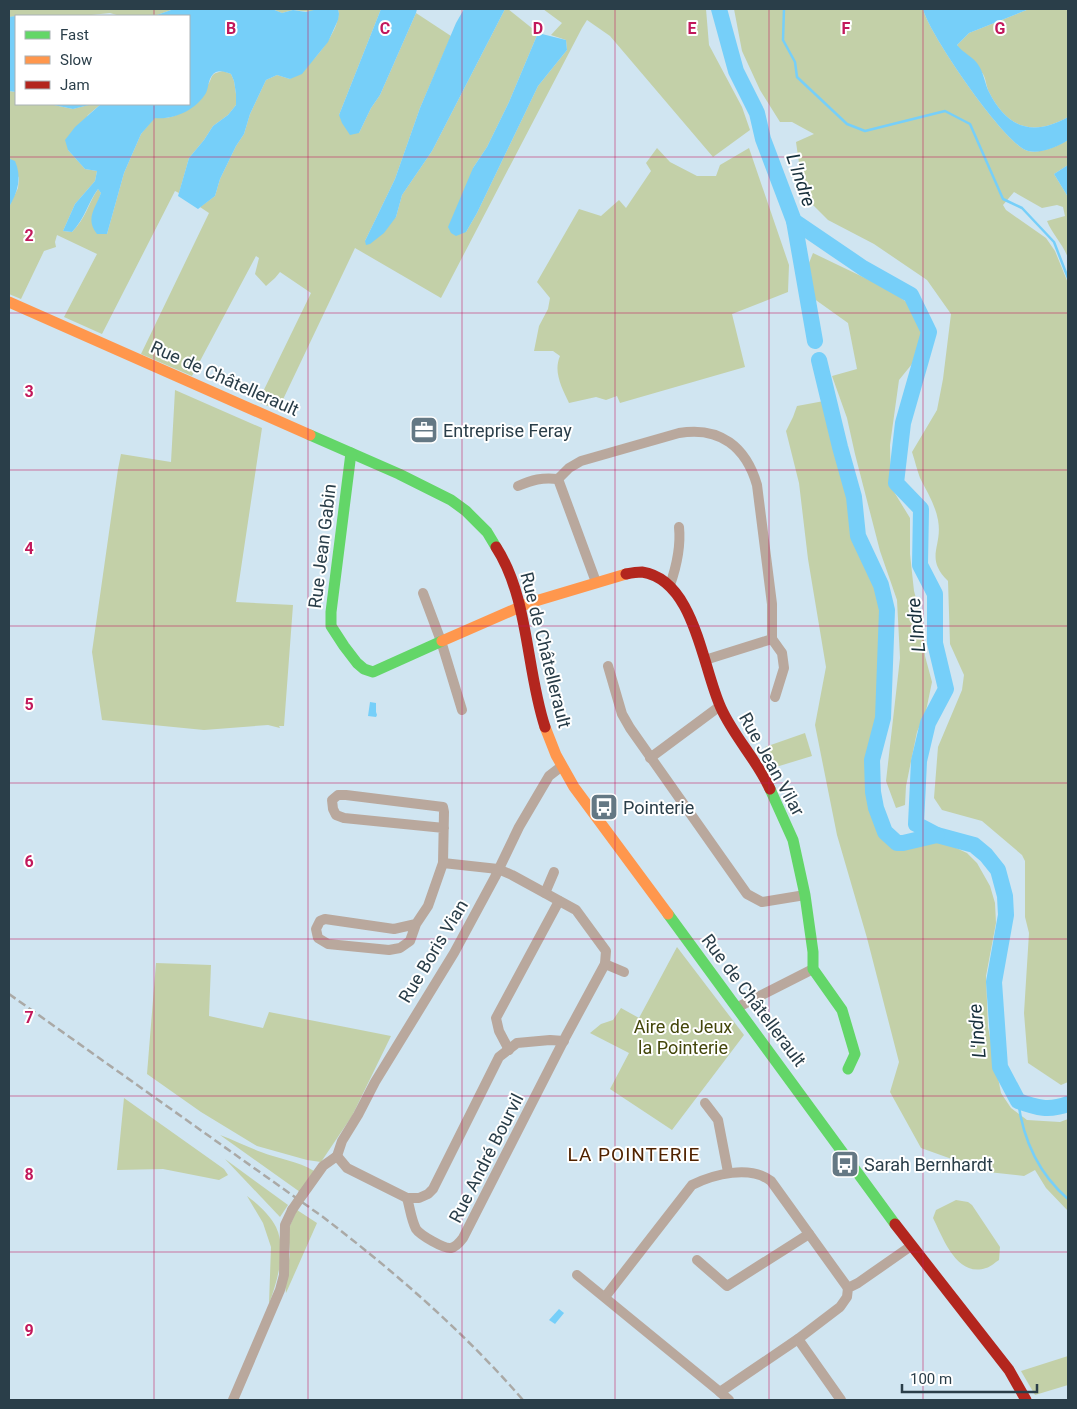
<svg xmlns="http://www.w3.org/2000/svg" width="1077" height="1409" viewBox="0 0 1077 1409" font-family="Roboto,sans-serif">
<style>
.green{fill:#c3d0a8}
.water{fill:#76cff9}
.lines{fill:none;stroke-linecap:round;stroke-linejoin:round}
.stream{stroke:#76cff9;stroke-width:2.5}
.river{stroke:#76cff9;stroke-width:16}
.street{stroke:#b9a89d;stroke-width:10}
.fast{stroke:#63d668;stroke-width:11}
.slow{stroke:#ff974d;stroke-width:11}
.jam{stroke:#b3261e;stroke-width:11}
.rail{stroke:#aaa9a6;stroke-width:2.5;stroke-dasharray:8 4;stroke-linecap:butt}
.street-bridge{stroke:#b9a89d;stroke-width:10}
.grid{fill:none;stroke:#c2185b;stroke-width:1;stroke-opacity:0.55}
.labels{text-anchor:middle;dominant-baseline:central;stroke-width:4;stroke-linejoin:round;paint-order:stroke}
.street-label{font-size:18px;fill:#2a3e49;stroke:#fff}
.poi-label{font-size:18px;fill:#2a3e49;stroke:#fff;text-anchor:start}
.park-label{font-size:18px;fill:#43460a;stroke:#fff}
.water-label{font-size:19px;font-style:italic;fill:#162f3b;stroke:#fff}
.neighbourhood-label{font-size:19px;letter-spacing:1px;fill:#502300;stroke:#fff}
.grid-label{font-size:16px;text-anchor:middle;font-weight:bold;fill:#c2185b;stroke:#fff;stroke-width:4;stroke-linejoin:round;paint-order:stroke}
</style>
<rect width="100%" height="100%" fill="#d0e5f1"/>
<!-- green -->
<g class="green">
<polygon points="9,9 174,9 154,16 120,16 110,13 82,16 31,15 9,17"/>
<polygon points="272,9 318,9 311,12 293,10 282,13"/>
<path d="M338 9H381L339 115 359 133 371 108 380 95 416 13 451 36 420 108 395 179 365 241 396 217 402 195 432 151 505 9H508L538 33 509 102 487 147 473 168 466 232 477 213 538 86 567 50 566 40 551 35 562 23 543 9H706L709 45 742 107 750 130 713 157 610 36 587 20 582 28 441 298 355 248 278 410 258 402 311 293 280 272 275 278 266 286 255 274 259 258 256 256 192 376 141 354 209 213 200 207 215 196 220 179 236 146 244 134 250 114 266 80 277 75 290 79C296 74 303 69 309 64 321 53 342 25 338 9Z"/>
<path d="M734 9H923C929 34 1005 145 1028 151 1040 154 1058 146 1068 140V165L1054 174 1068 197V258C1063 244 1052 234 1047 221L1065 216 1063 207 1057 205 1042 208 1014 192 1003 205 1006 210 1046 238 1055 251 1068 283V1082L1061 1085 1028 1063 1024 1013 1029 933 1025 917V861L1022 855 982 821 942 810 934 798 938 747 962 690 964 675 950 644 948 581C924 557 943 547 938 520 935 504 927 492 920 478 917 470 915 461 912 452L937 410 943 379 951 314 927 280 874 244 828 220 810 202 801 177 796 142 814 134 792 122H780L760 90 742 51Z"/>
<path d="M1029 9H1068V117C1033 137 1007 128 989 92 986 86 986 79 983 74 976 63 963 56 957 45L969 33Z"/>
<path d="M223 71 231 74 234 81 236 94V105L228 115 213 126 204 140 189 158 179 193 175 191 102 334 64 317 97 254 57 235 55 242 56 247 44 251 21 299 9 294V207L18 188 19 178 9 160V91L16 92V104H49L73 109 92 104H101L88 115 68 150 85 169 97 171 95 181 75 204 63 231 72 232C86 218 88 204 98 189L101 193 97 204 107 234 124 173 141 134 155 117C175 120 180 114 193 100 198 96 203 91 207 86 214 77 208 74 223 71Z"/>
<path d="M657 148 670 162 697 176H716L720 165 749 148 789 265 788 292 732 314 745 367 620 403 617 396 606 400 596 397 569 403C562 388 553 372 560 356L553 351H534L539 326 548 309 550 298 537 282 579 209 601 216 619 200 626 208 651 171 646 163Z"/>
<polygon points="813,253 888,289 912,306 922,331 912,364 899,380 890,445 891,487 910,518 910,554 914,591 923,624 925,656 932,682 926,711 917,732 906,786 905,805 896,808 886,781 900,658 897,600 880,551 855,454 847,418 832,376 857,369 848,323 799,288"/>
<polygon points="175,390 262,428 236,602 293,605 284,726 279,726 280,728 268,725 204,730 102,720 92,652 118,469 121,454 171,462"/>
<polygon points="824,401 826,416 849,504 856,538 865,563 877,587 881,610 882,651 875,728 867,774 873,818 887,844 899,847 941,841 967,853 977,863 990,886 995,903 996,923 986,976 988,1027 1001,1093 1011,1108 1027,1120 1060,1122 1068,1119 1068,1211 1046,1188 1035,1170 1024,1176 988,1172 921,1148 890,1092 899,1062 867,938 837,835 815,725 826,667 808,559 799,483 786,431 793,417 797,406"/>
<polygon points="805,733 812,756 776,767 765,747"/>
<polygon points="677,947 744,1035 672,1130 610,1089 629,1053 590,1033 601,1024 613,1020 621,1008 639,1018"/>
<polygon points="156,963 211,965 209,1016 263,1028 269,1012 391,1036 352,1116 321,1162 307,1160 257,1146 201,1112 147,1074"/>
<polygon points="124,1098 224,1169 228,1175 219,1180 163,1169 117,1170"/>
<path d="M220 1135C234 1140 247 1147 261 1152 279 1159 298 1161 314 1171L300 1192Z"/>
<polygon points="225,1159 288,1205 280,1217"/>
<path d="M247 1196C258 1204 270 1215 276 1227 287 1250 277 1282 269 1304L271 1247 263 1223Z"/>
<path d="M956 1200 968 1202 972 1205 1000 1247 999 1260C995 1262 991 1267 986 1268 957 1278 943 1238 933 1218L936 1210Z"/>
<polygon points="297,1210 317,1223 286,1293 285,1285 290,1254 288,1230"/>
<polygon points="1068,1356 1068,1385 1035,1395 1021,1371"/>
</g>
<!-- water -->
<g class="water">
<path d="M174 9H272L282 13 293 10 306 12 318 9H338L339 14 338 20 328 42 302 74 290 79 277 75 266 80 250 114 244 134 236 146 220 179 215 196 198 209 178 196 189 158 204 140 213 126 228 115 236 105V94L234 81 231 74C226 72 221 70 216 72 208 76 209 87 206 93 196 110 174 120 155 118L141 134 124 173 107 234H97C85 219 95 209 101 193L98 189C87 204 86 217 72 232L63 231 75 204 95 181 97 171 85 169 68 150 65 140 75 127 101 104H189V16H154Z"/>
<polygon points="381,9 417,9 416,13 380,95 371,108 359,133 350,135 342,123 339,115"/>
<polygon points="464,9 505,9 432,151 402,195 396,217 384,233 370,244 366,245 365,241 395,179 420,108 456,23"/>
<path d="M923 9H1029L969 33 957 45C963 53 974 57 979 66 984 74 985 84 989 92 1007 128 1033 137 1068 117V140C1058 147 1040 154 1028 151 1005 145 929 34 923 9Z"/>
<polygon points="16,16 16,92 9,91 9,17"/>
<polygon points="538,33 566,40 567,50 538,86 477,213 466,232 456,236 451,233 448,227 473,168 487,147 509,102"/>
<polygon points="49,104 93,104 73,109"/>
<path d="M10 159 15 161C22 177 18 192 9 207V160Z"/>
<polygon points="1068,165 1068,197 1054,174"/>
<polygon points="370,702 376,703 376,712 377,715 376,717 368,716"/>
<polygon points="559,1309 564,1313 555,1324 549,1320"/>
</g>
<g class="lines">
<!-- stream -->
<g class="stream">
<polyline points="784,9 783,40 795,62 797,77 847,124 865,131 945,111 970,124 1003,199 1022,208 1054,242 1068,278"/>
<path d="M1018 1101C1023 1139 1039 1174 1068 1199"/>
</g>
<!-- river -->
<g class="river">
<path d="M719 9 736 71 757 113 763 139 794 221 863 268 911 295 929 332 903 423 896 483 921 509 920 565 935 594V643L946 689 928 723 919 761 916 824 937 835 974 845 986 855 998 870 1005 896 1006 915 994 982 1000 1067 1018 1101C1037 1108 1049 1111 1068 1104"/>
<polyline points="794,221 815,341"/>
<polyline points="819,360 840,447 854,497 858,536 881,585 887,610 883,718 872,760 873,792 876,808 885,832 897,843 903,843 937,835"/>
</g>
<!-- street -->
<g class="street">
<path d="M558 479 569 468 581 461 679 433C720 426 746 447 757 485L772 604V639L782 653 784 668 775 697"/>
<polyline points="558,479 596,582"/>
<path d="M518 486C532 480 542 477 558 479"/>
<path d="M670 585C677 565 681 547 679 527"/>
<polyline points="423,593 441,641 462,710"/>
<polyline points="705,660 772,639"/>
<polyline points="608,666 622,714 630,728 747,894 762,902 805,895"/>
<polyline points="650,758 720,706"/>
<polyline points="545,893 554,872"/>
<polyline points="416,924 394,929 325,919 320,921 316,929 318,938 328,944 389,950 400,948 410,941 416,924 428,906 443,863 444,812 443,807 346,795 338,795 332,800 333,809 336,815 344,818 444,828"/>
<polyline points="605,964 624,972"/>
<polyline points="738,1007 813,969"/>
<polyline points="509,1050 499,1031 496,1018 559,901"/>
<polyline points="705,1103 718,1120 728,1172"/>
<polyline points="337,1156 342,1141 358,1115 375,1082 454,953 495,877 519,827 549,776 562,766"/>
<polyline points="337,1156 347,1168 407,1198 419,1198 428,1194 433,1189 499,1057 517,1043 550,1040 564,1041"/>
<polyline points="303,1194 323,1166 337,1156"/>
<path d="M407 1198C410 1208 411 1219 416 1229 420 1235 444 1249 451 1248 456 1247 460 1242 463 1238L566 1036 605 964 606 951 576 910 512 875 498 869 443 863"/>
<polyline points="697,1260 727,1286 809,1234"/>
<polyline points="577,1275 720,1392 798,1339 840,1307 847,1297 848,1288 858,1283 911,1246"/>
<path d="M605 1297 692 1185C714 1174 750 1165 771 1181L848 1288"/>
<polyline points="798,1339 841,1400"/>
<polyline points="720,1392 729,1400"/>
<polyline points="233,1400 280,1290 284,1275 285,1225 292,1210"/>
</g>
<!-- fast -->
<g class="fast">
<polyline points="310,435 399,474 451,500 466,511 487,532 496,547"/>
<polyline points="351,453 331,612 331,626 344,646 357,663 364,669 373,672 442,641"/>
<polyline points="770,789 793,840 805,895 813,952 813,969 842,1010 855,1054 848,1069"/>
<polyline points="668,914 895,1224"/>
</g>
<!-- slow -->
<g class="slow">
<polyline points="9,302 310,435"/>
<polyline points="442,641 529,603 626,574"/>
<polyline points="545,727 556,755 574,787 668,914"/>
</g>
<!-- jam -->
<g class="jam">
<path d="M496 547C529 598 526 670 545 727"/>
<path d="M626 574C631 573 637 572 642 572 695 580 702 667 721 708 734 737 757 760 770 789"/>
<polyline points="895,1224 1009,1370 1026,1400"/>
</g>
<!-- rail -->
<path class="rail" d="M9 994 323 1217C395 1272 464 1332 523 1400"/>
<!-- street-bridge -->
<polyline class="street-bridge" points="292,1210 303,1194"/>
</g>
<!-- grid -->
<path class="grid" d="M154 9V16M308 9V1400M462 9V1400M615 9V1400M769 9V1400M923 9V1400M154 104V1400M9 157H1068M9 313H1068M9 470H1068M9 626H1068M9 783H1068M9 939H1068M9 1096H1068M9 1252H1068"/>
<!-- icons -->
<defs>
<symbol id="office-square" viewBox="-11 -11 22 22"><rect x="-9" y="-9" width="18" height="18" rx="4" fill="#647884" stroke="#fff"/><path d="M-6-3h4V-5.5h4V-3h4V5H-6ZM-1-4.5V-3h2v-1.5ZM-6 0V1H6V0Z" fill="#fff"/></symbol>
<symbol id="bus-square" viewBox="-11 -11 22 22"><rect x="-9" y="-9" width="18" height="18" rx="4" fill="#647884" stroke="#fff"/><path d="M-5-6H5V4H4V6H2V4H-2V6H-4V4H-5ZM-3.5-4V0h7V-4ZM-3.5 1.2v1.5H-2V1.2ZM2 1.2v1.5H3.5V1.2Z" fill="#fff"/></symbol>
</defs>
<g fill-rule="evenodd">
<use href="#office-square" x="408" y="414" width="32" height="32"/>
<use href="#bus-square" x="588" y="791" width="32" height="32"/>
<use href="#bus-square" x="829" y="1148" width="32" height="32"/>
</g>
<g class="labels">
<!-- street labels -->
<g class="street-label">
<text transform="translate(225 378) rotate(24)">Rue de Châtellerault</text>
<text transform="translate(322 546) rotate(-83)">Rue Jean Gabin</text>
<text transform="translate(546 650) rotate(76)">Rue de Châtellerault</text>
<text transform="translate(772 764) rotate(61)">Rue Jean Vilar</text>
<text transform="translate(433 951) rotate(-59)">Rue Boris Vian</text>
<text transform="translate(754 1000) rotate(53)">Rue de Châtellerault</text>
<text transform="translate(486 1158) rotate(-63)">Rue André Bourvil</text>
</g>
<!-- poi labels -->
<g class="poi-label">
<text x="443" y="430">Entreprise Feray</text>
<text x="623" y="807">Pointerie</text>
<text x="864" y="1164">Sarah Bernhardt</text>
</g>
<!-- park labels -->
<g class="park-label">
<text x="683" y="1026">Aire de Jeux<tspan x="683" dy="21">la Pointerie</tspan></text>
</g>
<!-- water labels -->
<g class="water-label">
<text transform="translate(801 180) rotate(71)">L'Indre</text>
<text transform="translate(916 625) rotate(-96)">L'Indre</text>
<text transform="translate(977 1031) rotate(-95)">L'Indre</text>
</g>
<!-- neighbourhood labels -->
<g class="neighbourhood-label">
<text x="634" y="1154">LA POINTERIE</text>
</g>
</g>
<g class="grid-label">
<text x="231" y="34">B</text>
<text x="385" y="34">C</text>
<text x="538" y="34">D</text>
<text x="692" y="34">E</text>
<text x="846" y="34">F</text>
<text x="1000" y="34">G</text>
<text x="29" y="241">2</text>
<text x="29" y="397">3</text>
<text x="29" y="554">4</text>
<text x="29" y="710">5</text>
<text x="29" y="867">6</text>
<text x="29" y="1023">7</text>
<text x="29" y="1180">8</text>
<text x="29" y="1336">9</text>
</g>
<!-- border -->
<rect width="1077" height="1409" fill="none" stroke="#2a3e49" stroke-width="20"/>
<!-- legend -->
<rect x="15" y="15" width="175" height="90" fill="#ffffff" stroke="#aab2b6"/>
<rect x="25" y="31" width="25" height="8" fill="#63d668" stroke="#aab2b6"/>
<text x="60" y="40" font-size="15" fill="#2a3e49">Fast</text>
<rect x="25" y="56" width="25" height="8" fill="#ff974d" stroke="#aab2b6"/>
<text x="60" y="65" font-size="15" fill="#2a3e49">Slow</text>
<rect x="25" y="81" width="25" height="8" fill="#b3261e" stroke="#aab2b6"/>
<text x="60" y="90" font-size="15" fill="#2a3e49">Jam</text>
<!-- scale -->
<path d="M902 1384v8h135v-8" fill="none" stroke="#2a3e49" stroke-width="2.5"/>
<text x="910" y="1384" font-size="15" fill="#2a3e49" stroke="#ffffff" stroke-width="4" paint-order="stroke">100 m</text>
</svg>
